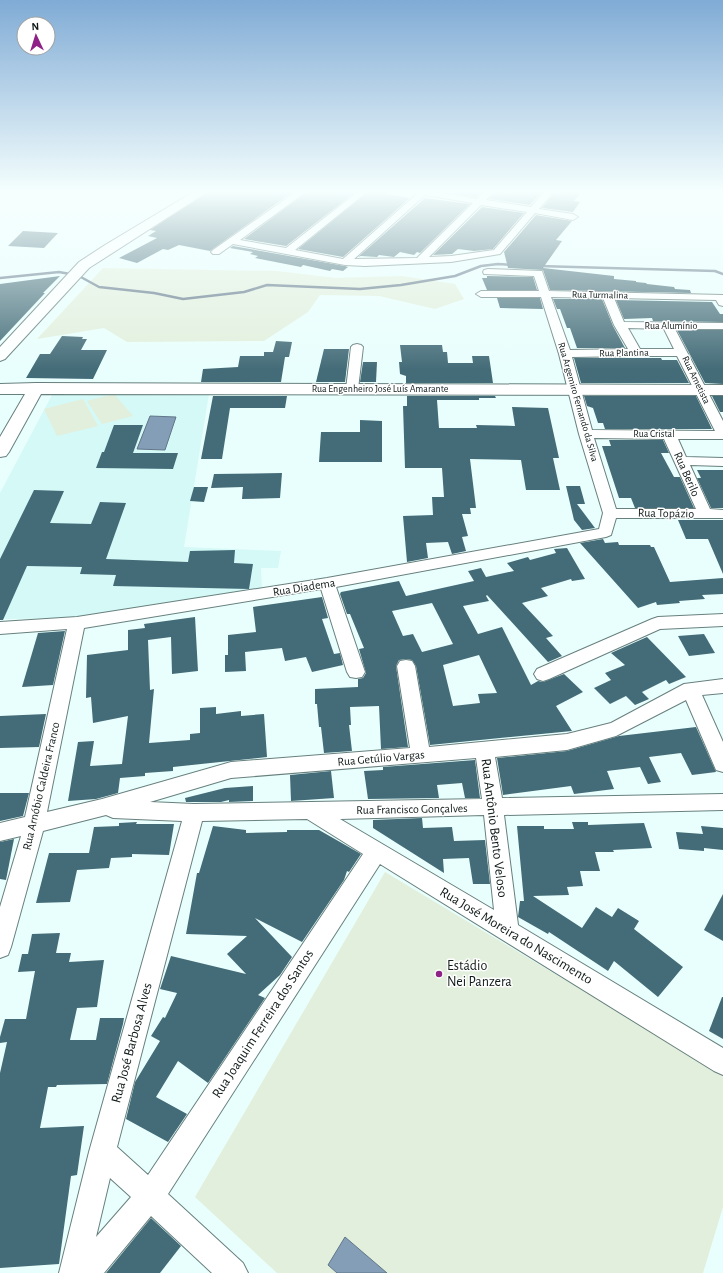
<svg xmlns="http://www.w3.org/2000/svg" width="723" height="1273" viewBox="0 0 723 1273" font-family="'Alegreya Sans',sans-serif">
<style>
.built{fill:#d4f9f6}
.green{fill:#e2efdc}
.water{fill:#849eb8;stroke:#617688}
.lines{fill:none;stroke-linecap:round;stroke-linejoin:round}
.stream{stroke:#617688;stroke-width:2.5}
.building{fill:#446c78;fill-rule:evenodd}
.minor-casing{stroke:#67807e;stroke-width:2}
.tertiary-casing{stroke:#67807e;stroke-width:2}
.minor{fill:#fff;fill-rule:evenodd}
.tertiary{fill:#fff;fill-rule:evenodd}
.poi-dot{fill:#8e2286;stroke:#fff;stroke-width:1.5}
.labels{text-anchor:middle;dominant-baseline:central;stroke-width:3;stroke-linejoin:round;paint-order:stroke}
.far-street-label{font-size:10px;fill:#101a19;stroke:#fff}
.street-label{font-size:12px;fill:#101a19;stroke:#fff}
.near-street-label{font-size:14px;fill:#101a19;stroke:#fff}
.near-poi-label{font-size:14px;fill:#101a19;stroke:#fff;text-anchor:start}
</style>
<rect width="100%" height="100%" fill="#e9fffd"/>
<!-- built -->
<polygon class="built" points="53,393 209,394 184,547 281,551 278,568 261,568 262,590 75,618 0,619 0,493"/>
<!-- green -->
<g class="green">
<polygon points="103,268 277,271 335,278 402,276 455,284 464,299 435,309 379,296 320,295 308,312 264,341 127,342 104,328 37,339"/>
<polygon points="114,394 133,416 102,424 87,401"/>
<polygon points="83,399 98,426 57,436 44,409"/>
<polygon points="385,872 723,1075 723,1207 703,1273 277,1273 195,1197"/>
</g>
<!-- water -->
<g class="water">
<polygon points="150,416 176,417 165,450 137,449"/>
<polygon points="345,1237 387,1273 337,1273 328,1265"/>
</g>
<g class="lines">
<!-- stream -->
<g class="stream">
<polyline points="539,266 715,271 723,274"/>
<polyline points="79,276 99,287 154,293 183,299 244,292 267,285 360,289 401,285 455,276 481,266 498,264 512,265"/>
<polyline points="0,278 59,272 70,274"/>
</g>
</g>
<!-- building -->
<g class="building">
<polygon points="210,191 294,191 210,251 179,245 168,250 163,249 137,263 119,258 157,238 148,236 156,231 150,230"/>
<polygon points="308,191 357,191 286,246 244,239"/>
<polygon points="369,191 391,191 386,194 410,198 343,257 298,249"/>
<polygon points="455,191 483,191 476,197 455,194"/>
<polygon points="496,191 543,191 530,205 489,199"/>
<polygon points="555,191 578,191 577,193 580,194 574,201 580,202 573,212 542,208"/>
<polygon points="425,198 470,204 420,253 417,252 414,255 400,252 394,257 379,255 377,257 361,256 358,257"/>
<polygon points="482,207 524,213 493,249 474,251 458,249 452,254 433,255"/>
<polygon points="536,215 572,221 556,240 562,241 543,268 614,276 614,279 636,281 636,282 646,283 647,284 674,287 675,289 690,290 691,293 550,290 543,270 508,268 504,252"/>
<polygon points="23,231 58,233 44,248 8,246"/>
<polygon points="233,246 345,266 348,267 343,271 332,269 330,271 303,265 301,267 255,258 258,256 250,254 253,252 230,248"/>
<polygon points="60,276 43,293 45,293 0,341 0,284"/>
<polygon points="487,276 533,277 537,290 487,290 482,278 487,278"/>
<polygon points="497,298 540,298 543,309 500,308"/>
<polygon points="553,299 602,299 613,326 625,348 577,348 570,328 567,328 560,309 557,309"/>
<polygon points="616,300 712,302 720,314 723,314 723,322 653,321 652,318 624,319"/>
<polygon points="677,330 723,330 723,384 705,383"/>
<polygon points="62,336 83,337 82,339 87,339 81,350 107,350 93,379 26,378 40,354 50,354"/>
<polygon points="276,341 292,342 289,357 285,357 281,382 201,382 203,369 238,367 240,356 264,356 264,352 273,352"/>
<polygon points="400,345 442,345 443,352 447,352 448,363 473,363 472,356 489,356 493,383 406,383 406,376 400,374 399,362 402,362"/>
<polygon points="324,349 349,349 345,382 316,382"/>
<polygon points="574,358 661,358 662,360 677,360 689,383 581,383"/>
<polygon points="363,362 377,362 376,382 360,382"/>
<polygon points="213,396 287,396 285,408 230,408 222,459 201,459"/>
<polygon points="407,396 495,396 496,398 479,398 479,400 437,400 439,428 477,428 476,425 515,426 512,407 548,408 559,458 553,458 560,490 526,490 521,460 470,459 476,508 470,508 471,514 462,514 468,536 462,537 466,551 452,554 448,542 426,543 428,558 407,562 403,516 433,515 432,497 444,497 442,468 405,468 403,406 407,406"/>
<polygon points="584,396 696,396 712,429 605,429 603,423 598,423 593,408 587,406"/>
<polygon points="712,396 723,396 723,412 720,412"/>
<polygon points="360,420 382,421 382,462 319,462 321,432 360,432"/>
<polygon points="114,425 143,425 133,453 178,453 173,469 96,468 102,452 104,452"/>
<polygon points="609,440 663,440 669,453 661,453 674,477 680,477 694,508 635,508 631,498 619,498 602,446 611,446"/>
<polygon points="697,470 723,470 723,508 711,508 697,478 701,478"/>
<polygon points="282,473 280,498 242,499 243,487 211,488 214,474"/>
<polygon points="566,486 580,486 585,504 577,504 595,528 582,530 574,520"/>
<polygon points="194,487 208,487 204,502 190,501"/>
<polygon points="34,490 64,491 50,523 91,524 100,502 126,503 106,559 188,562 190,551 235,550 234,563 253,564 249,589 113,586 116,575 80,574 82,567 27,566 3,620 0,620 0,559"/>
<polygon points="678,520 723,520 723,574 708,539 686,539"/>
<polygon points="603,539 605,543 618,542 619,545 650,545 651,547 654,547 670,582 723,578 723,594 702,595 705,599 679,601 680,603 657,605 656,602 638,608 580,543"/>
<path d="M567 548 585 579 572 581 571 579 541 588 548 596 522 603 553 636 546 638 562 656 548 662 487 595 486 596 489 601 463 606 478 634 502 627 531 685 538 681 543 682 564 674 583 692 556 706 572 731 430 745 416 666 412 660 406 659 399 660 396 666 408 747 381 749 379 706 350 707 351 725H349L352 751 324 753 321 727H319L317 704H315V689L358 687V679L363 678 366 673 359 649 364 648 350 614H347L340 594 341 592 399 581 406 596 474 581 468 571 481 568 486 577 514 571 507 563 528 557 530 560 556 553 554 549ZM432 603 453 644 422 652 413 634 403 636 392 611ZM479 655 497 693 478 694 480 703 453 706 443 665Z"/>
<polygon points="322,597 328,618 322,619 334,654 340,653 343,665 312,672 306,657 285,661 282,648 245,652 246,671 225,672 225,655 228,655 228,635 256,632 253,607"/>
<polygon points="195,617 198,671 172,674 171,637 148,640 150,690 154,689 149,743 190,740 190,734 200,733 200,708 216,707 216,714 241,711 241,716 264,714 267,757 173,767 173,771 145,773 145,776 120,778 118,793 96,799 68,801 78,742 94,741 90,766 122,764 128,716 93,723 91,697 86,698 87,655 128,650 128,630 145,628 144,624"/>
<polygon points="65,631 53,685 22,687 38,633"/>
<polygon points="704,634 715,653 689,656 678,636"/>
<polygon points="647,637 686,677 669,684 666,680 642,692 649,699 635,705 626,696 610,704 594,688 611,680 605,673 625,665 611,653"/>
<polygon points="46,714 39,747 0,748 0,716"/>
<polygon points="696,727 716,772 692,775 681,753 649,757 661,782 648,784 640,767 607,771 614,789 574,794 571,786 503,795 497,758 567,751 619,736"/>
<polygon points="475,760 480,798 465,798 462,783 437,785 439,798 368,799 364,771 383,770 383,767"/>
<polygon points="331,771 334,798 291,801 290,775"/>
<polygon points="253,786 253,801 229,802 229,800 221,802 186,802 185,798 225,788"/>
<polygon points="0,793 29,793 23,816 0,821"/>
<polygon points="422,818 423,828 452,827 454,841 485,840 490,884 473,884 469,858 443,859 444,873 373,828 373,820"/>
<polygon points="137,822 136,824 174,824 169,855 132,854 132,857 111,858 109,868 77,870 70,902 36,903 49,853 89,853 94,827 119,826 119,823"/>
<polygon points="572,822 588,822 588,825 644,823 652,848 613,850 614,852 595,852 600,871 580,871 583,886 567,887 569,895 533,896 582,928 596,907 612,917 618,908 639,921 634,929 683,967 658,997 614,961 608,971 549,932 548,934 518,917 520,901 524,901 517,826 544,826 544,829 574,829"/>
<polygon points="213,826 246,830 246,833 287,832 287,830 319,830 361,854 349,872 347,871 344,880 302,942 255,918 292,957 280,975 258,995 265,998 208,1083 178,1061 156,1097 187,1114 168,1142 126,1119 135,1082 160,1041 151,1036 163,1017 165,1018 177,993 160,989 171,956 246,974 227,954 247,936 186,934 197,873 199,873"/>
<polygon points="701,826 723,828 723,850 704,848 704,851 679,849 676,832 703,834"/>
<polygon points="14,839 6,880 0,879 0,842"/>
<polygon points="723,894 723,941 704,930"/>
<polygon points="60,933 56,953 71,953 69,962 104,960 97,1007 77,1008 70,1040 96,1040 100,1018 124,1018 123,1024 107,1084 57,1085 56,1087 48,1087 40,1128 84,1126 77,1175 71,1176 59,1264 0,1268 0,1073 7,1042 0,1043 0,1037 5,1019 26,1019 35,971 18,972 22,954 28,954 32,934"/>
<polygon points="722,997 723,997 723,1039 709,1031"/>
<polygon points="151,1218 181,1246 160,1273 106,1273"/>
</g>
<g class="lines">
<defs>
<g id="minor">
<path d="M297 191H307L240 240 286 248 359 191H368L295 250 343 259 417 194 411 191H430L477 199 485 191H494L486 200 531 207 545 191H554L539 209 573 214 578 217 573 220 535 213 500 254 451 262 365 266 345 265 233 244 219 254H213L211 252 213 250ZM425 195 473 203 417 258 354 259ZM481 205 527 212 494 250 451 256 429 257Z"/>
<path d="M488 269 542 271 549 291 723 295V306L719 305 716 300 614 298 624 322 723 323V329H675L723 421V439H678L686 457 723 458V466L690 465 710 509 723 510V518H616L611 535 606 537 336 587 365 672 362 677 356 678 350 677 347 672 321 589 84 628 47 812 102 799 231 762 410 748 397 666 400 661 406 660 412 661 415 666 429 747 567 734 611 723 684 684 723 679V693L702 695 723 742V772L716 770 686 700 616 736 567 750 495 757 502 798 723 794V810L504 815 518 925 723 1048V1075L714 1071 380 864 168 1194 243 1263 248 1273H212L151 1216 104 1273H59L89 1152 182 821 113 818 106 815 43 831 11 947 8 955 0 958V907L21 836 0 841V823L25 817 67 629 0 634V622L77 617 327 578 599 529 603 513 579 434 559 354 541 297H481L476 294 481 291H539L534 276 484 274 483 272 484 270ZM551 297 603 298 614 325 628 349 570 350ZM628 328 664 329 674 349H640ZM635 356H677L715 431 592 430 572 357ZM594 438 664 439 696 509H616ZM476 758 482 799 194 804 150 802 231 778ZM484 815 494 910 340 819ZM307 819 363 854 148 1175 117 1147 202 821ZM110 1178 131 1197 96 1237Z"/>
<polygon points="357,344 361,345 363,347 358,389 356,392 348,392 346,389 351,347 353,345"/>
<polygon points="723,614 723,626 660,629 549,679 543,681 537,679 534,674 537,669 652,619 658,617"/>
</g>
<g id="tertiary">
<polygon points="195,191 209,191 89,268 5,359 0,361 0,347 79,262 105,245"/>
<polygon points="36,383 723,385 723,395 41,394 9,452 6,456 0,457 0,437 25,394 0,394 0,384"/>
</g>
</defs>
<!-- minor casing -->
<use href="#minor" class="minor-casing"/>
<!-- tertiary casing -->
<use href="#tertiary" class="tertiary-casing"/>
<!-- minor -->
<use href="#minor" class="minor"/>
<!-- tertiary -->
<use href="#tertiary" class="tertiary"/>
</g>
<!-- sky -->
<linearGradient id="sky" x2="0" y2="1"><stop stop-color="#80abd5"/><stop offset="0.52" stop-color="#f5fffe"/><stop offset="1" stop-color="#f5fffe" stop-opacity="0"/></linearGradient>
<rect width="723" height="369" fill="url(#sky)"/>
<!-- markers -->
<circle class="poi-dot" cx="439" cy="974" r="4"/>
<g class="labels">
<!-- far-street labels -->
<g class="far-street-label">
<text transform="translate(600 295) rotate(1)">Rua Turmalina</text>
<text x="671" y="326">Rua Alumínio</text>
<text transform="translate(624 353) rotate(-1)">Rua Plantina</text>
<text transform="translate(696 380) rotate(64)">Rua Ametista</text>
<text x="380" y="389">Rua Engenheiro José Luís Amarante</text>
<text transform="translate(578 402) rotate(74)">Rua Argemiro Fernando da Silva</text>
<text x="654" y="434">Rua Cristal</text>
</g>
<!-- street labels -->
<g class="street-label">
<text transform="translate(687 474) rotate(66)">Rua Berilo</text>
<text transform="translate(666 513) rotate(1)">Rua Topázio</text>
<text transform="translate(304 587) rotate(-9)">Rua Diadema</text>
<text transform="translate(381 758) rotate(-5)">Rua Getúlio Vargas</text>
<text transform="translate(41 786) rotate(-77)">Rua Arnóbio Caldeira Franco</text>
<text transform="translate(412 809) rotate(-1)">Rua Francisco Gonçalves</text>
</g>
<!-- near-street labels -->
<g class="near-street-label">
<text transform="translate(494 828) rotate(83)">Rua Antônio Bento Veloso</text>
<text transform="translate(516 936) rotate(31)">Rua José Moreira do Nascimento</text>
<text transform="translate(263 1024) rotate(-57)">Rua Joaquim Ferreira dos Santos</text>
<text transform="translate(132 1043) rotate(-75)">Rua José Barbosa Alves</text>
</g>
<!-- near-poi labels -->
<g class="near-poi-label">
<text x="447" y="966">Estádio<tspan x="447" dy="16">Nei Panzera</tspan></text>
</g>
</g>
<!-- north arrow -->
<g transform="translate(36 36) rotate(356)"><circle r="19" fill="#ffffff" stroke="#9fa3a3"/>
<path d="M0-3L7 15L0 10L-7 15Z" fill="#8e2286"/>
<text y="-6" font-size="11" font-weight="bold" text-anchor="middle" fill="#101a19">N</text>
</g>
</svg>
